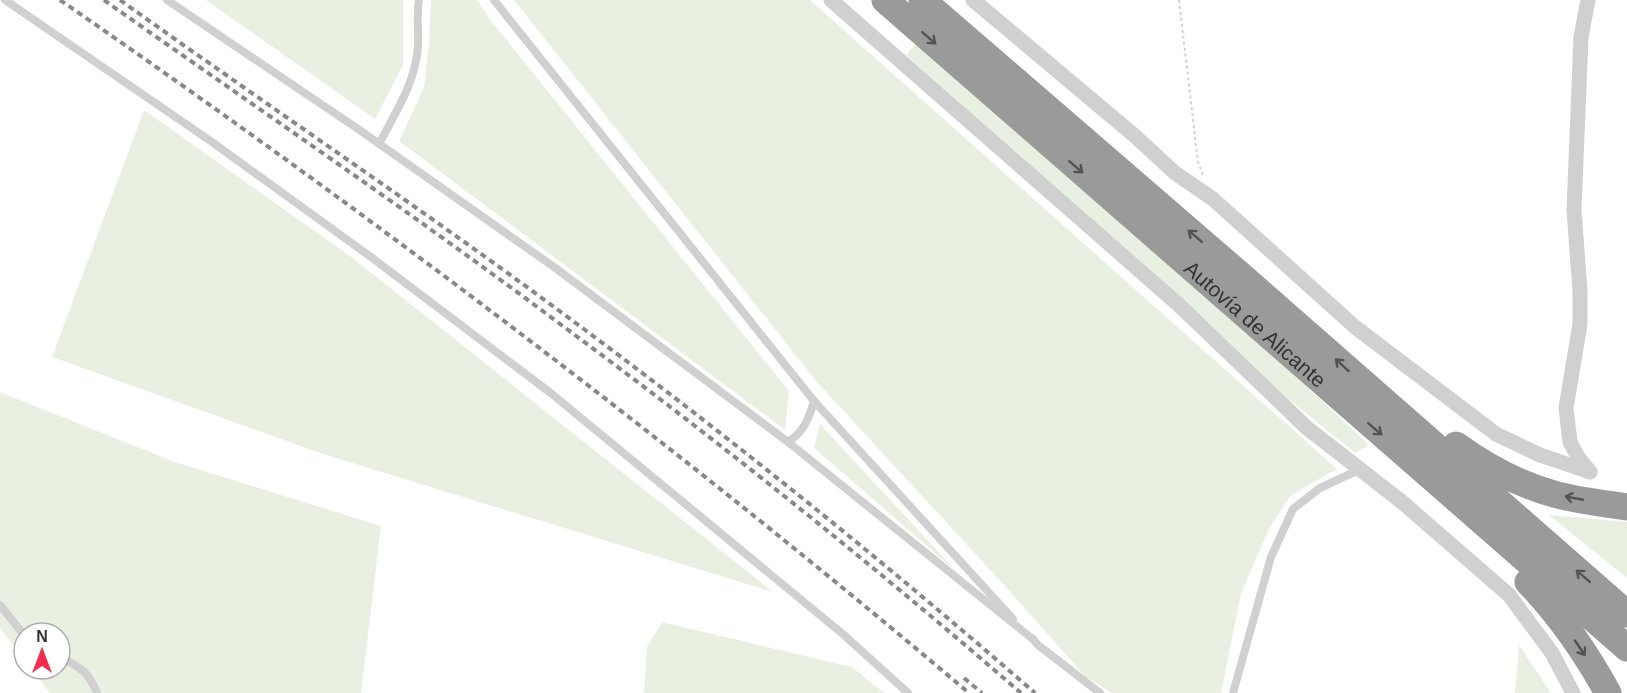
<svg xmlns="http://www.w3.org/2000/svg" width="1627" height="693" viewBox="0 0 1627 693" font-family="Arial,sans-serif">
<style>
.green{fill:#eaf0e1}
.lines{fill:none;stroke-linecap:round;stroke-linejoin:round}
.path{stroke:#d0d0d0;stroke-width:2;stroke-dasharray:3 3;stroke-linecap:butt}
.service{stroke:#d0d0d0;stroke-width:8}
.minor{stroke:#d0d0d0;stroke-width:15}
.motorway{stroke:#9a9a9a;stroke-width:27}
.rail{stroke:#888;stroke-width:4;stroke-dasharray:6 4.5;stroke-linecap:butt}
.oneway{stroke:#525252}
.labels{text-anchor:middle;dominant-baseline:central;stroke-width:6;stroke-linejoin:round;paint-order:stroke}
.street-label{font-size:21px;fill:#333;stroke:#fff}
</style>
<rect width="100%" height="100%" fill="#fff"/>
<!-- green -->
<g class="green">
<polygon points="206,0 403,0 403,65 375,119"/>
<polygon points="431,0 477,0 488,17 789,391 785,430 399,141 424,87 429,42"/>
<polygon points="514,0 810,0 1337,469 1290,496 1268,531 1241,594 1221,693 1112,693 1086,677 1004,585 816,381"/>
<polygon points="916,43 1209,297 1363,439 1368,446 1355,453 1274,387 1226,340 906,55"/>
<polygon points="144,110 350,256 773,592 323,454 52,357"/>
<polygon points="0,392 175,462 381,526 361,693 50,693 32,669 60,669 60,633 24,633 24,659 0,628"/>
<polygon points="820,424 957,572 814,448"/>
<polygon points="1549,515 1627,522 1627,578"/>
<polygon points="662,622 852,667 884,693 644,693 647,647"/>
<polygon points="1519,645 1551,693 1515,693"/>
</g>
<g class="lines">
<!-- path -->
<polyline class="path" points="1179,0 1198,162 1203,175"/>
<!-- service -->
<g class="service">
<polyline points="5,0 212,142 371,257 552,394 844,635 908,693"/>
<polyline points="167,0 361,131 554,267 788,442 1034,640"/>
<polyline points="494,0 814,401 1013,619"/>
<path d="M379 144C395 113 416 82 418 46 419 30 416 16 419 0"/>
<path d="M788 442C804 432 809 418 814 401"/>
<polyline points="0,605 24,635"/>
<polyline points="1032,638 1038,645 1100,693"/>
<path d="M60 658C80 666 89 673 97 693"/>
<polyline points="1233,693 1271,557 1293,509 1320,488 1361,469"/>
</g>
<!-- minor -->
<g class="minor">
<polyline points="831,0 1180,306 1307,428 1402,502 1509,595 1552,653 1573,693"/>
<polyline points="973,0 1135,136 1175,173 1213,199 1355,327 1496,434 1540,455 1590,472"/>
<polyline points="1588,0 1581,37 1574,210 1580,291 1580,324 1566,408 1570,442 1578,457 1590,472"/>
</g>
<!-- motorway -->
<g class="motorway">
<path id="s1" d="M885 0 1627 648"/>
<polyline points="922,0 1245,279 1627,614"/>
<path d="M1456 445C1486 467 1518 484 1554 494 1578 501 1603 503 1627 507"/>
<path d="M1528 582C1560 615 1586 653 1608 693"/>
</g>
<!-- rail -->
<g class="rail">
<path d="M60 0C373 216 678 447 969 693"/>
<path d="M104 0C255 107 408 210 556 321 716 439 871 563 1021 693"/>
<path d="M120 0C247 91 376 178 502 269 686 402 864 544 1035 693"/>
<polyline points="964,678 982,693"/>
</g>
</g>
<!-- one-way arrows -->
<defs><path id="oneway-shaft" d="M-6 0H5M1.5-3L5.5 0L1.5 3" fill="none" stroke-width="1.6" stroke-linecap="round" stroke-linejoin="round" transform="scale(1.5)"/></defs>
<g class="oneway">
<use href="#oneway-shaft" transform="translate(929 38) rotate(41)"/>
<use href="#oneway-shaft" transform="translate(1076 167) rotate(41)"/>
<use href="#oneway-shaft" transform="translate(1195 236) rotate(-139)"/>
<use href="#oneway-shaft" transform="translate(1342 365) rotate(-138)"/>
<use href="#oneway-shaft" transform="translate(1375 429) rotate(41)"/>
<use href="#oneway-shaft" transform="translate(1574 498) rotate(-169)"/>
<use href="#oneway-shaft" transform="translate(1583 576) rotate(-139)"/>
<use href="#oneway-shaft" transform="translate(1580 648) rotate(56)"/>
</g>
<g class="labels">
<!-- street labels -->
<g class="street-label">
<text stroke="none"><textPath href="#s1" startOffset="492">Autovía de Alicante</textPath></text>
</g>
</g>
<!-- north arrow -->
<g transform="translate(42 651)"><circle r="28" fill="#ffffff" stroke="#adadad" stroke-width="1.5"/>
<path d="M0-4.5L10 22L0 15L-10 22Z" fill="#f12e4e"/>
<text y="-9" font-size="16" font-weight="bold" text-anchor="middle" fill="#333333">N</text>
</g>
</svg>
